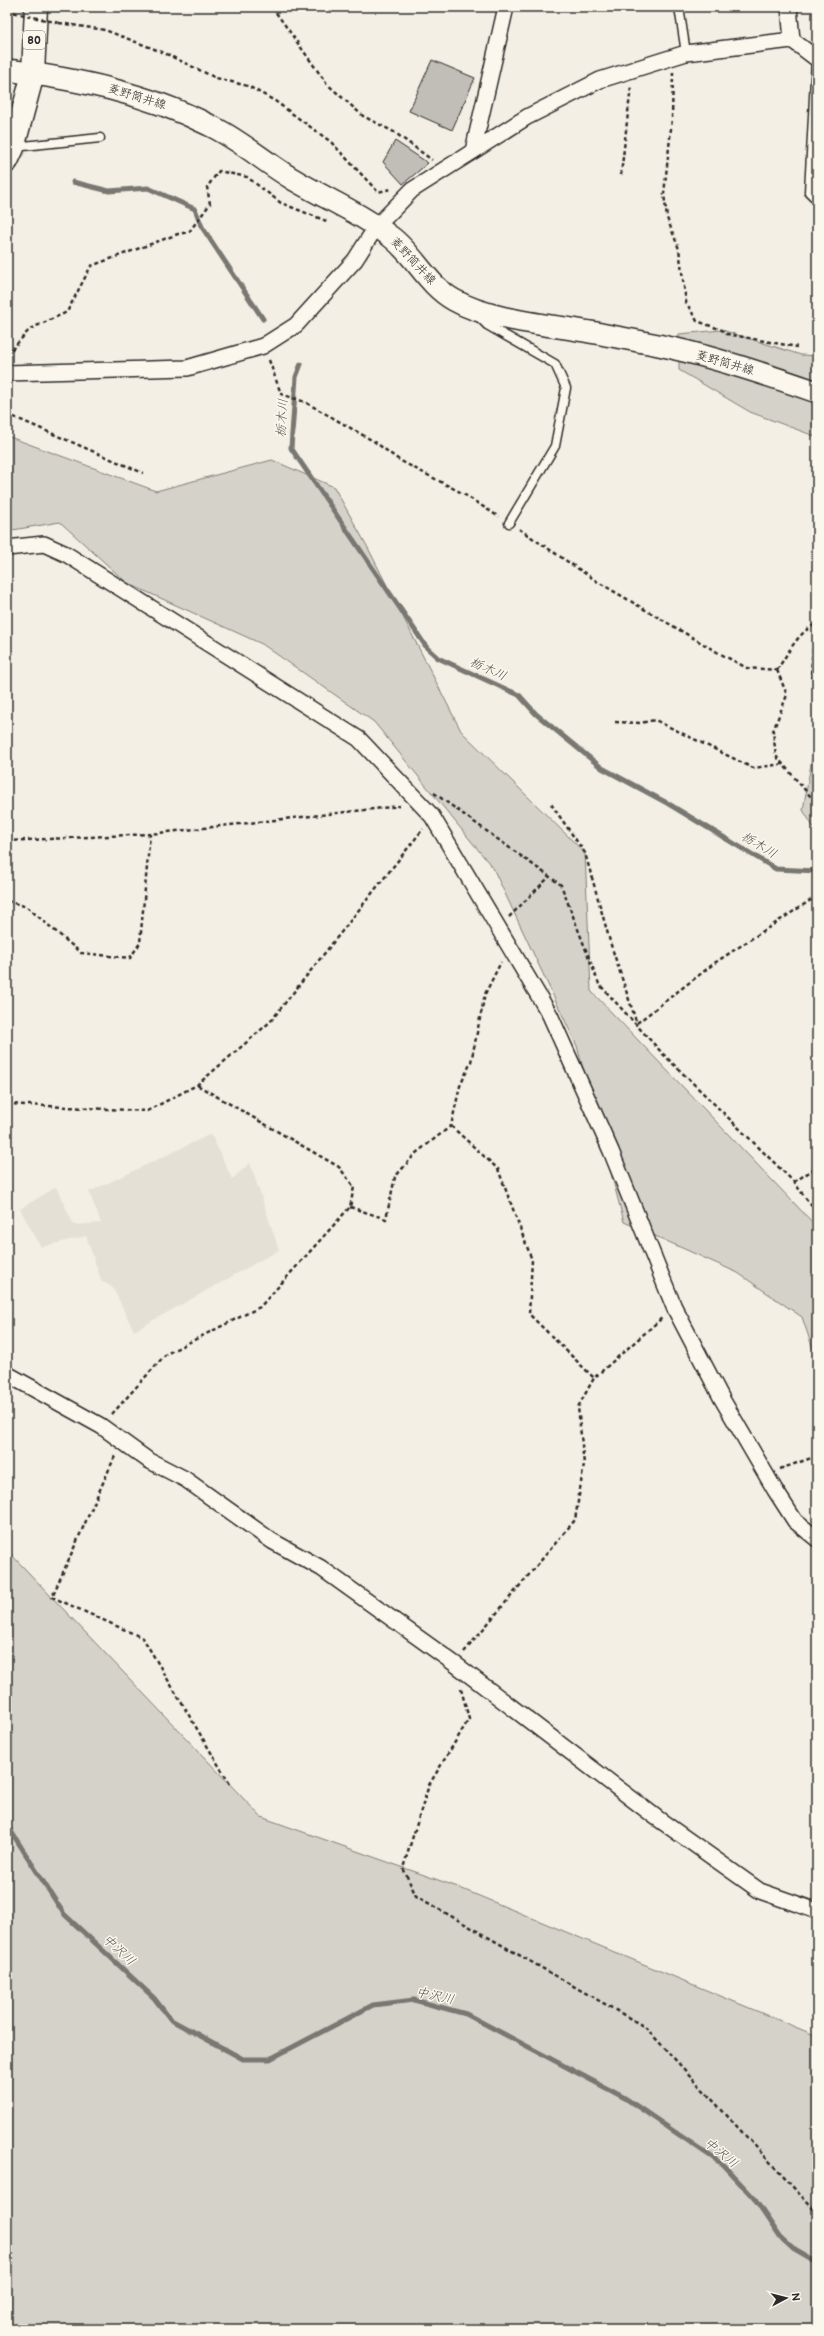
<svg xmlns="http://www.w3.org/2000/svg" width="824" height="2336" viewBox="0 0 824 2336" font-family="'Balsamiq Sans','Klee One',sans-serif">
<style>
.built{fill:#e4e0d6}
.green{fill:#d5d2c9;stroke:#807e7a}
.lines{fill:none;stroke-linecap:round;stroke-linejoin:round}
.stream{stroke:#787772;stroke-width:5}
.building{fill:#c0beb6;stroke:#2b2b2b}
.lane-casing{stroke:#2b2b2b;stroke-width:11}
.street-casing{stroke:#2b2b2b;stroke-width:18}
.secondary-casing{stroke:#2b2b2b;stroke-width:24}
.primary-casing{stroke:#2b2b2b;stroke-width:25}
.path{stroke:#2b2b2b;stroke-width:2.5;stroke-dasharray:4 3;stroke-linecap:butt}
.lane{stroke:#fbf7ec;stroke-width:8}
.street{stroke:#fbf7ec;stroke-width:15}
.secondary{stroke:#fbf7ec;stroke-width:21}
.primary{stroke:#fbf7ec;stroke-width:22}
.path-bridge{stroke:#2b2b2b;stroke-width:2.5;stroke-dasharray:4 3;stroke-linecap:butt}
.labels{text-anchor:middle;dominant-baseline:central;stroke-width:3;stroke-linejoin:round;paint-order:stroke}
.shield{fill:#fbf7ec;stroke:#696865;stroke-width:1}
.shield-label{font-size:11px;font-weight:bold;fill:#2b2b2b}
.street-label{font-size:12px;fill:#2b2b2b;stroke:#fbf7ec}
.water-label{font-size:13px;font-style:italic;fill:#585755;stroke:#fbf7ec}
</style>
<rect width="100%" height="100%" fill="#f3efe4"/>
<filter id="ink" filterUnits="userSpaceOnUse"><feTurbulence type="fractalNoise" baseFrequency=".025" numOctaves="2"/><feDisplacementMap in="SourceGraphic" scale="8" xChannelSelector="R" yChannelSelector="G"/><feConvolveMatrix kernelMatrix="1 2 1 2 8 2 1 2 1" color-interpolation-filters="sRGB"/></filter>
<g filter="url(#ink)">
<!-- built -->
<polygon class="built" points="211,1134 232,1179 250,1163 279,1250 134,1331 113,1288 101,1280 86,1236 41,1247 20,1209 56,1187 74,1225 101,1223 89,1192"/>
<!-- green -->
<g class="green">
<polygon points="722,330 801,355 817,356 817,437 750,412 679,370 679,334"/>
<polygon points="7,436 156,491 272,460 334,487 367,546 461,731 585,853 591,991 817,1227 817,1361 802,1317 738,1273 624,1222 577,1046 493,868 374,722 262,644 127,583 60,522 7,531"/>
<polygon points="817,689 817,833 803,810 812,758 815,691"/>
<polygon points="7,1550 261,1817 455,1886 817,2036 817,2329 7,2329"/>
</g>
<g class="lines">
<!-- stream -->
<g class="stream">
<polyline points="73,182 109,191 148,188 195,209 202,227 263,319"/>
<polyline points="301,364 296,377 291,448 427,648 438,658 519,695 536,714 602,768 667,803 776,869 817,871"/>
<polyline points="7,1825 64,1914 154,1998 171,2020 243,2059 270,2059 373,2005 414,2000 466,2014 625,2098 722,2164 753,2197 780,2237 793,2249 817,2263"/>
</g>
</g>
<!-- building -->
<g class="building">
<polygon points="432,60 475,78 452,130 409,111"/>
<polygon points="395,141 428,163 403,184 383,162"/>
</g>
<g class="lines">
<defs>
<g id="lane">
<polyline points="679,7 686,53"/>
<polyline points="816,59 809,192 817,200"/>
<polyline points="14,147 100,138"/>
<polyline points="478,316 487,325 555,364 566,388 555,446 509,523"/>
</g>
<g id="street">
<polyline points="789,7 792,40"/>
<polyline points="473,151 506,7"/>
<polyline points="7,373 187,368 263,346 296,325 355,260 376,227 412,190 527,117 600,80 686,53 792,40 817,59"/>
<polyline points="7,548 44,544 66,554 359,739 432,816 550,1015 611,1151 674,1307 722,1399 775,1490 795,1521 817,1539"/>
<polyline points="7,1374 101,1426 148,1460 185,1479 272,1541 321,1568 455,1664 657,1818 760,1891 817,1911"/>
</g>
<path id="secondary" d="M7 70C76 79 146 93 209 125 239 139 263 161 291 178 324 198 361 213 391 237 415 255 427 285 454 300 492 322 558 325 601 334 626 339 651 343 676 349 724 360 771 376 817 392"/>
<polyline id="primary" points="7,161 13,148 33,74 36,7"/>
</defs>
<!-- lane casing -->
<use href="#lane" class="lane-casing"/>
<!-- street casing -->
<use href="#street" class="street-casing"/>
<!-- secondary casing -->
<use href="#secondary" class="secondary-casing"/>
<!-- primary casing -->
<use href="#primary" class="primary-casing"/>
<!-- path -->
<g class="path">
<polyline points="272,7 327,84 363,116 394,132 432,160"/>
<polyline points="59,23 105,30 162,52 216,78 248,86 275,101 331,142 378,192 391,189"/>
<polyline points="673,72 672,119 664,194 667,218 679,249 686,302 697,321 722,330 727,334 797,347"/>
<polyline points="621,175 631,86"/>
<polyline points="7,355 30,329 67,312 91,266 178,234 189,232 210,204 207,187 219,171 247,177 281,203 329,222"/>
<polyline points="269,360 281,394 305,402 375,442 399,460 462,493 499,517"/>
<polyline points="7,414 143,473"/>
<polyline points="519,529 598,582 717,652 747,668 777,670"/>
<polyline points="817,644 813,646 811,675 817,682"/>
<polyline points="777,670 787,695 773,731 776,756 817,804"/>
<path d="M777 670C787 655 799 630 817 624"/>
<polyline points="615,722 640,723 655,720 753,768 783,764"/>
<polyline points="434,793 561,885 599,984 663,1054 794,1182 807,1200 817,1210"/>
<polyline points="551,804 585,853 611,945 636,1021"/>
<polyline points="7,841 150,834 400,806"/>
<polyline points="7,901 27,907 81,953 130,958 140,943 150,834"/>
<polyline points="509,917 550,876"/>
<polyline points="637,1023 716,962 817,896"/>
<polyline points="7,1104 147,1111 197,1085 270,1022 423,829"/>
<polyline points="451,1126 498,1169 532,1260 529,1314 594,1378 662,1318"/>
<polyline points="794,1182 817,1167"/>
<polyline points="350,1207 386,1219 395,1177 416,1153 451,1126 460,1086 471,1062 485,994 501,962"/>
<polyline points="112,1414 166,1354 260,1307 350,1207 354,1187 339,1167 197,1085"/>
<polyline points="115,1456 52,1597 143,1638 231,1786"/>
<polyline points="780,1469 817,1456"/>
<polyline points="464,1652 575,1520 584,1464 578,1407 594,1378"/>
<polyline points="461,1689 469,1719 429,1785 403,1868 416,1896 645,2027 817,2213"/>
</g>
<!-- lane -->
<use href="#lane" class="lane"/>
<!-- street -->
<use href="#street" class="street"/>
<!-- secondary -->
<use href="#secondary" class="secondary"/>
<!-- primary -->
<use href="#primary" class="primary"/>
<!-- path-bridge -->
<polyline class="path-bridge" points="7,11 59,23"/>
</g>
</g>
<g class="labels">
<!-- shield labels -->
<rect class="shield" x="23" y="31" width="22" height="18" rx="3"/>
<g class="shield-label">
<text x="34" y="40">80</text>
</g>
<!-- street labels -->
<g class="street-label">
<text transform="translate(137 97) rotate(17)">菱野筒井線</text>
<text transform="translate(413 261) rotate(47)">菱野筒井線</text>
<text transform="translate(725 363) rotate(16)">菱野筒井線</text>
</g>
<!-- water labels -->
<g class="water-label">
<text transform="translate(282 418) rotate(-86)">栃木川</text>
<text transform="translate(488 669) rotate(25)">栃木川</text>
<text transform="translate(759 845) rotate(31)">栃木川</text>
<text transform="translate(119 1950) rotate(43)">中沢川</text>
<text transform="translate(435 1996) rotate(12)">中沢川</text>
<text transform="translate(721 2153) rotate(39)">中沢川</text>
</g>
</g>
<!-- margin -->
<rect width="824" height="2336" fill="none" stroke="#fbf7ec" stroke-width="24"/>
<rect x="12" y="12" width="800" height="2312" fill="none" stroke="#2b2b2b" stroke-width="1.5" filter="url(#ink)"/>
<!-- north arrow -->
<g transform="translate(786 2298) rotate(83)" stroke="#fbf7ec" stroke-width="3" paint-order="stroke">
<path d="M0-3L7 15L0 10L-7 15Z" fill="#2b2b2b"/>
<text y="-6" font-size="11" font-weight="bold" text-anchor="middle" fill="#2b2b2b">N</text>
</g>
</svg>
